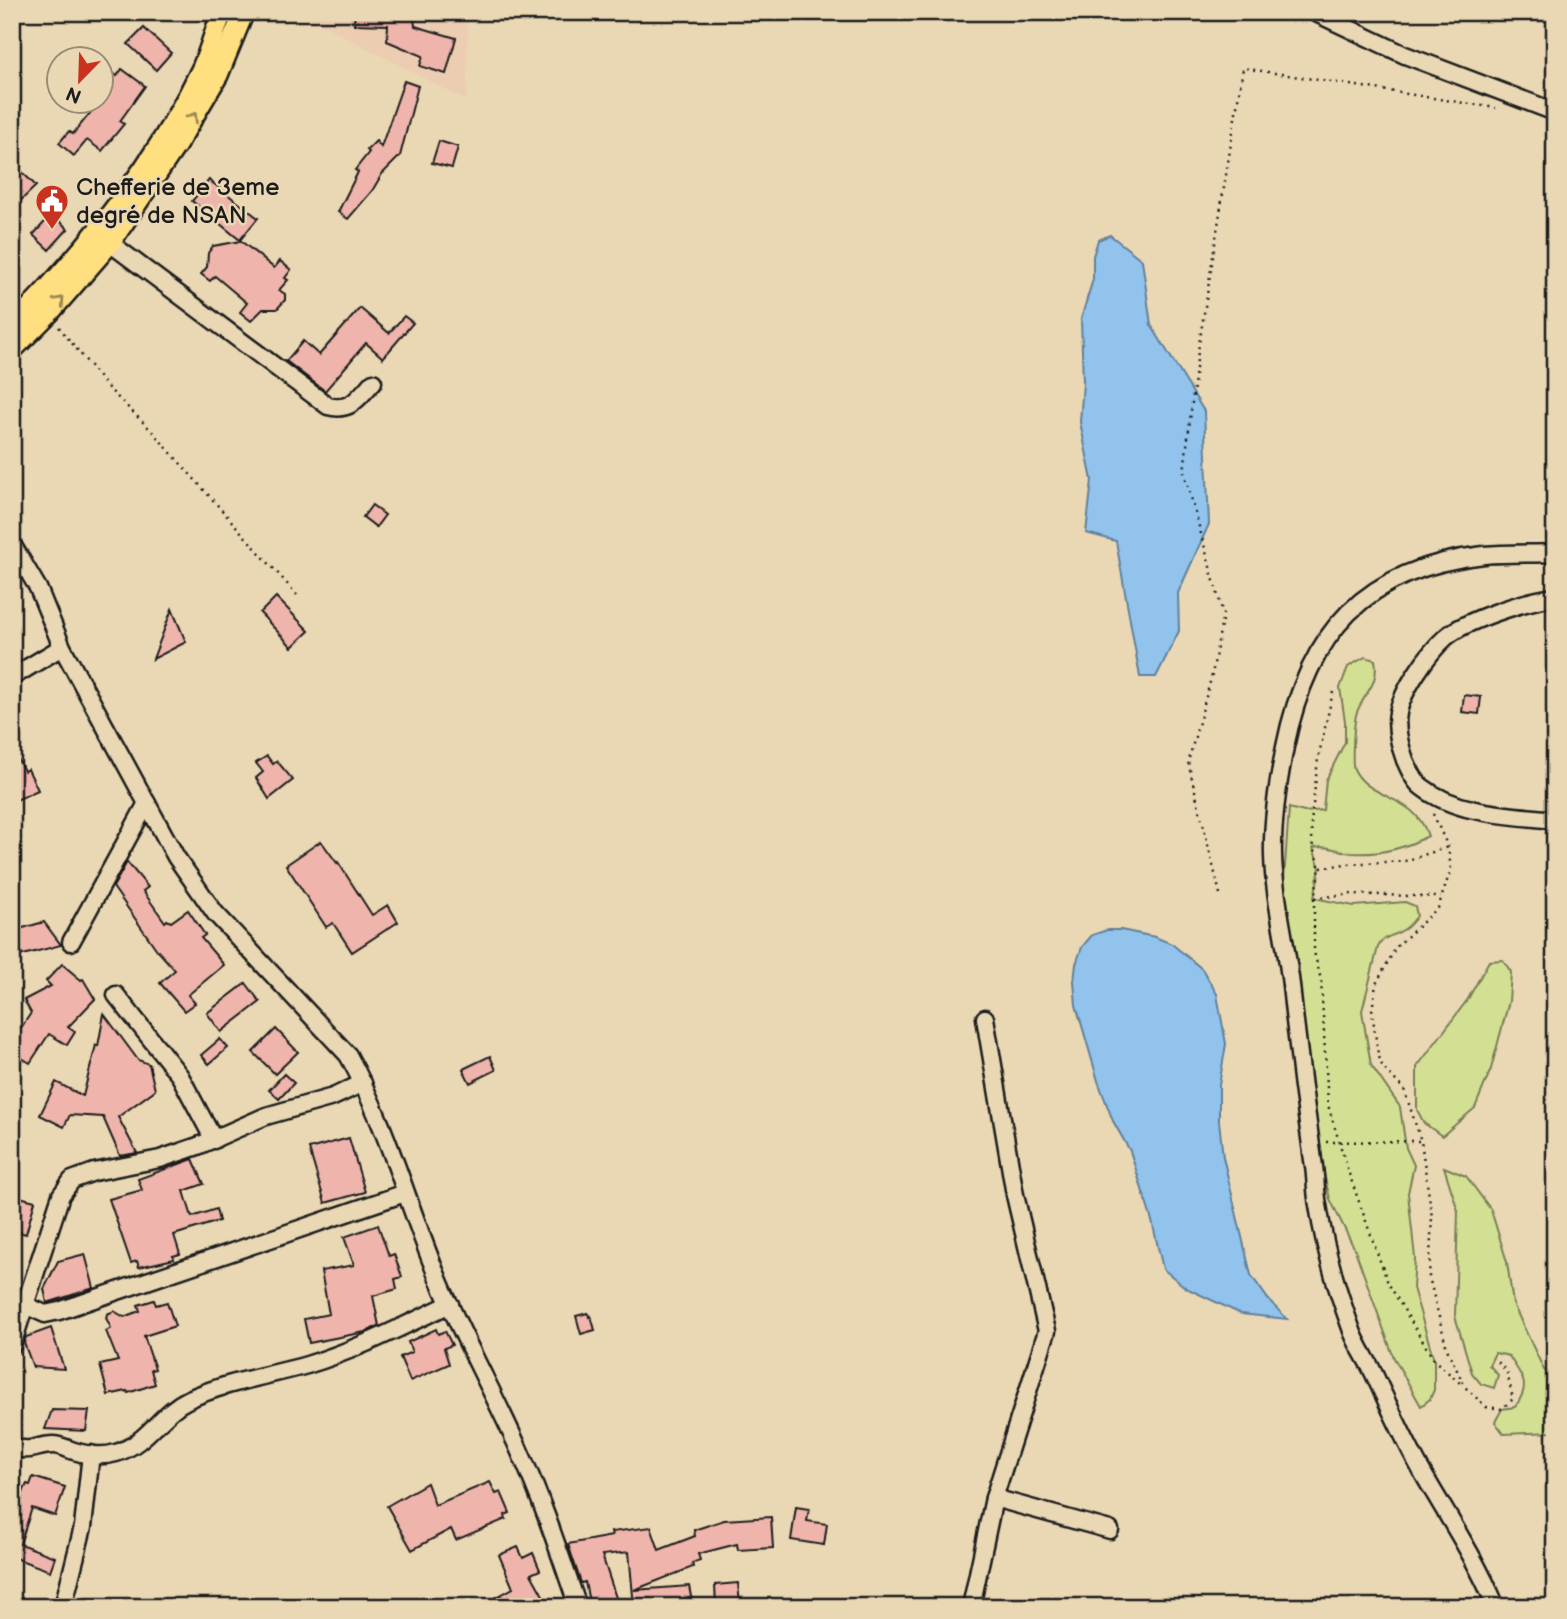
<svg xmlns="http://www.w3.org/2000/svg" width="1567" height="1619" viewBox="0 0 1567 1619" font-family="'Balsamiq Sans',sans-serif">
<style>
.built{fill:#eccdb2}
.green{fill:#d3e093;stroke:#787e58;stroke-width:2}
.water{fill:#91c3ed;stroke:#628099;stroke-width:2}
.building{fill:#efb4ab;stroke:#1c1c1c;stroke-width:2}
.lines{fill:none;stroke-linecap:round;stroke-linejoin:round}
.minor-casing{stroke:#1c1c1c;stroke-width:21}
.major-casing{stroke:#1c1c1c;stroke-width:24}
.path{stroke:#1c1c1c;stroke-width:2.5;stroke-dasharray:2 5;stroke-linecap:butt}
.minor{stroke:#ead8b5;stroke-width:16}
.major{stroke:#ffdf80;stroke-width:19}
.oneway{stroke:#998753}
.labels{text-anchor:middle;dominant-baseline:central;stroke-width:5;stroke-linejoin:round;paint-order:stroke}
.poi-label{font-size:24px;fill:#1c1c1c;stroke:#ead8b5;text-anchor:start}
</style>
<rect width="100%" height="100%" fill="#ead8b5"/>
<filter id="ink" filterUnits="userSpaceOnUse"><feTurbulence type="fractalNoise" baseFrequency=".0143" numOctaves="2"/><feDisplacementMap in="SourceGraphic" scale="14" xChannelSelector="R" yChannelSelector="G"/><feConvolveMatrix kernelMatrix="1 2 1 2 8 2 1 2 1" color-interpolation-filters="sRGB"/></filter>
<g filter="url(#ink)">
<!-- built -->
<polygon class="built" points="298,12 468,12 467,101"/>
<!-- green -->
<g class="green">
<path d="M1365 657 1375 660C1380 686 1362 694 1356 715 1354 724 1351 763 1354 769 1369 801 1414 793 1428 836 1405 848 1379 855 1352 853 1338 851 1327 845 1313 848L1320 868 1314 898 1354 906 1405 902 1415 906 1417 916C1413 921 1409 927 1403 930 1393 937 1384 935 1378 947L1362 1011 1371 1065 1400 1107 1406 1148 1414 1165 1408 1193 1415 1258 1413 1288 1434 1360V1390L1430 1399 1421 1406 1394 1358 1355 1250 1330 1199 1297 1062 1283 894 1289 808 1304 812 1323 810 1326 780 1345 742V721L1340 688 1348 667Z"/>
<polygon points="1503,960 1511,972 1509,1001 1491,1069 1475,1108 1442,1136 1424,1123 1417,1110 1417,1067 1468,999 1489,961"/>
<path d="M1444 1167 1466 1176 1491 1210 1507 1262 1513 1304 1544 1370 1555 1375V1432L1504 1434 1495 1422 1502 1409 1515 1407C1532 1384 1522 1377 1509 1356L1495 1353 1489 1365 1498 1375 1494 1388 1481 1384 1472 1373 1455 1316 1458 1211Z"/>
</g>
<!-- water -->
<g class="water">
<polygon points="1110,235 1142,260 1151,325 1204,411 1209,524 1178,593 1179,631 1156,677 1140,677 1116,541 1086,533 1092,480 1080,422 1083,383 1081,319 1093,279 1093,256 1098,240"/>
<polygon points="1107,930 1121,930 1155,937 1172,944 1202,969 1217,994 1226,1044 1219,1085 1219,1121 1223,1157 1251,1275 1268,1299 1287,1319 1241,1314 1186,1288 1163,1269 1152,1221 1130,1151 1113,1121 1098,1081 1076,1005 1074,981 1076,964 1082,947 1092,935"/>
</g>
<!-- building -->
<g class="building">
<polygon points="355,12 413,12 415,26 456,38 446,74 420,66 423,56 387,41 388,25 354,24"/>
<polygon points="144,28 171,53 156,70 128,44"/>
<polygon points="102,65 117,76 122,69 145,86 120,121 124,124 102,151 87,140 74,156 59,143 69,131 73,134 99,102 102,102"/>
<polygon points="404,81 418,86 400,156 382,174 372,191 348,219 338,212 358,172 355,170 369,152 367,150 376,141 381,147"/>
<polygon points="439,141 458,147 452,168 432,163"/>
<polygon points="21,171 36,186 12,209 12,179"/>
<polygon points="209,180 258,218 240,240 192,201"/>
<polygon points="52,214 68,229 49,250 33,235"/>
<polygon points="241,241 274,268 280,261 291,270 285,278 288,280 279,290 285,294 285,300 277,309 263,309 251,321 240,312 247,303 215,276 210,281 201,274 207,267 208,253 213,246"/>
<polygon points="360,308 389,333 404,316 413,323 383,358 366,343 325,391 286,361 303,341 319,355"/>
<polygon points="372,505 385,515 376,527 363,517"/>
<polygon points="276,597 309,631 292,647 260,613"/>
<polygon points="172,609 186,642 153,659"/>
<polygon points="1464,695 1481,697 1479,714 1462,712"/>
<polygon points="12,748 24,771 28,769 38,790 12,802"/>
<polygon points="267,756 273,764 277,761 293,780 269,799 256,778 263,772 256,763"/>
<polygon points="321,841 337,863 338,862 372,915 388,905 398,922 352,952 333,923 326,927 286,865"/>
<polygon points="127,862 148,887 143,891 165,922 167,920 171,922 188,910 205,935 201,938 224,965 188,995 195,1003 184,1011 160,983 175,970 157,950 113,887"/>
<polygon points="44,922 61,945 12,958 12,931"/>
<polygon points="62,964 81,980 83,979 95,999 68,1027 75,1032 67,1045 49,1034 30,1063 12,1052 12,1041 31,1013 24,1000 51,986 46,981"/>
<polygon points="246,983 260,1002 221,1032 207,1013"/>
<polygon points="104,1014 138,1060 149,1064 155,1090 118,1117 137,1153 120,1156 103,1117 70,1115 64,1127 40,1115 56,1082 83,1096 96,1045 98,1046"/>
<polygon points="276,1029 298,1052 275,1074 253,1052"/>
<polygon points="220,1039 228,1048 209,1064 201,1055"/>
<polygon points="490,1056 496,1070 470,1083 463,1069"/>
<polygon points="284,1074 294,1083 279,1099 269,1090"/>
<polygon points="349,1138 365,1192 325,1203 309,1149"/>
<polygon points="193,1159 204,1184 184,1191 192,1217 216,1209 219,1221 174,1235 180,1254 173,1256 174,1259 139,1267 137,1261 131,1263 109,1199 142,1190 138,1179"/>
<polygon points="12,1195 35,1201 26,1234 12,1230"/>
<polygon points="378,1225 389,1256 394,1254 402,1277 395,1279 397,1289 373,1296 379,1326 365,1332 309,1343 304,1319 329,1314 321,1271 354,1265 344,1237"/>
<polygon points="85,1254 94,1288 47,1303 44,1289 58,1261"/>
<polygon points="154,1300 156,1305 167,1302 175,1326 144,1336 155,1369 151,1370 155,1384 128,1393 127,1391 108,1395 100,1365 118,1361 106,1331 111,1328 106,1318 107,1314 114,1311 124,1317 140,1311 138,1305"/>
<polygon points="588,1313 589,1317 591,1316 595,1330 581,1334 576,1316"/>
<polygon points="51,1328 64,1369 33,1367 24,1343 26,1337"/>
<polygon points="436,1329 438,1334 445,1331 452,1345 444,1348 449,1364 410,1381 400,1357 412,1352 408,1342"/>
<polygon points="52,1410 89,1411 86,1431 45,1429"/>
<polygon points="33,1477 65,1487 55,1516 32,1508 20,1544 55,1557 50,1571 15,1558 12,1559 12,1527 24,1490 27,1484 30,1485"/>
<polygon points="490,1482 496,1494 501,1492 510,1513 505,1515 506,1519 456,1540 451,1529 412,1550 387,1506 427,1483 435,1505"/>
<polygon points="796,1507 809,1509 807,1521 827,1524 824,1545 791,1540"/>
<polygon points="771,1517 773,1548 738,1550 737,1544 698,1554 700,1560 692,1563 693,1567 634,1590 689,1586 693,1607 634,1607 629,1552 602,1555 619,1607 590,1607 585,1582 581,1583 568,1544 612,1536 611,1532 651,1527 659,1550 695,1536 694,1530 724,1520"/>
<polygon points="518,1547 523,1558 533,1553 540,1570 531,1574 545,1599 530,1607 501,1607 495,1598 513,1588 499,1555"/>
<polygon points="738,1583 740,1605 716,1606 715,1585"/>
</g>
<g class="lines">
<defs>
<g id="minor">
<polyline points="1314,12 1405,55 1555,112"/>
<path d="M110 243 328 406C351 412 358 398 373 382"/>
<path d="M12 544 38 588 62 647 176 857 215 913 348 1055C388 1127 408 1207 440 1283 464 1340 495 1395 520 1452 543 1502 560 1555 578 1607"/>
<path d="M1555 597C1528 600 1466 620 1446 637 1428 653 1402 691 1398 713 1395 729 1400 746 1405 760 1409 769 1414 781 1422 787 1458 815 1511 815 1555 820"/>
<polyline points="12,677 62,647"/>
<polyline points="71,942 147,803"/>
<polyline points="116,995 180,1076 214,1140"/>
<polyline points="25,1305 45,1314 59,1311 405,1193"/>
<polyline points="12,1345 61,1195 72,1180 94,1172 160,1159 198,1146 266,1116 333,1097 363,1083"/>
<path d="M12 1446C30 1454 36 1445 53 1445 60 1445 68 1449 74 1451 87 1455 103 1457 116 1453 147 1444 161 1412 189 1399 226 1382 268 1376 307 1365 357 1350 403 1326 450 1304"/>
<polyline points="994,1498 1110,1530"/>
<polyline points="63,1607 83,1527 91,1454"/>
<polyline points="971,1607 994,1498 1047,1331 1015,1195 985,1018"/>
<path d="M1496 1607C1477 1561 1450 1520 1425 1477 1406 1444 1390 1409 1374 1374 1367 1359 1356 1344 1351 1328 1337 1290 1324 1245 1318 1205 1315 1190 1316 1175 1313 1160 1305 1105 1298 1050 1292 995 1288 948 1274 902 1273 855 1272 819 1278 782 1285 747 1308 632 1365 568 1484 555 1507 553 1532 554 1555 553"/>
</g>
<g id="major">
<path d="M12 326C87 250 156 165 202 68 210 50 215 31 222 12"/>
<polyline points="12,350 49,313 110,243 177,144 218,75 244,12"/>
</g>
</defs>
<!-- minor casing -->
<use href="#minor" class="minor-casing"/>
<!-- major casing -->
<use href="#major" class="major-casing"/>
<!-- path -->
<g class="path">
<polyline points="59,327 107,387 150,429 297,595"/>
<polyline points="1333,692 1318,759 1311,823 1313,848 1320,868 1314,898 1314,952 1321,980 1328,1105 1348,1171 1388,1283 1434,1360 1461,1384"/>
<polyline points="1433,814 1448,847 1451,869 1438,908 1396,947 1376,984 1372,1011 1378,1054 1383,1068 1404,1089 1421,1141 1432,1217 1429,1277 1447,1349 1465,1387 1486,1407 1502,1409 1513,1399 1507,1372 1498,1362"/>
<polyline points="1321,868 1345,864 1405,861 1448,847"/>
<polyline points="1220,894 1188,762 1212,675 1223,614 1184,472 1198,351 1243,68 1496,108"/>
<polyline points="1315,898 1352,894 1441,897"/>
<polyline points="1326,1142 1421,1141"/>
</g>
<!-- minor -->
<use href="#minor" class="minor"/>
<!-- major -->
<use href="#major" class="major"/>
</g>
<!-- one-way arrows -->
<defs><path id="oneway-chevron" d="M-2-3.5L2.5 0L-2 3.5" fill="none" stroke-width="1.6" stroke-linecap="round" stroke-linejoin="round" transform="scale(1.75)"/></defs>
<g class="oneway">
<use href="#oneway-chevron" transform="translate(193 117) rotate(-59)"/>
<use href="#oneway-chevron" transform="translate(60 301) rotate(-49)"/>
</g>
</g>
<!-- icons -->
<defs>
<symbol id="civic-pin" viewBox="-11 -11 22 30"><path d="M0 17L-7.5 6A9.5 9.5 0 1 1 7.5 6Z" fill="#c8321e" stroke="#ead8b5"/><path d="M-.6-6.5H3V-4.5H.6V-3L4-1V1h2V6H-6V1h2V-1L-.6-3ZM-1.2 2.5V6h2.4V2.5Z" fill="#fff"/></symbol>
</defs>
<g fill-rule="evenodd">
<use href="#civic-pin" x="33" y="182" width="38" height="52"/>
</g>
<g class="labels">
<!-- poi labels -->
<g class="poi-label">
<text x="76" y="187">Chefferie de 3eme<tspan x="76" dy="28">degré de NSAN</tspan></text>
</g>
</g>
<!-- margin -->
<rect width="1567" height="1619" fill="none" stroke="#ead8b5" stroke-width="42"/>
<rect x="21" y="21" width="1525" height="1577" fill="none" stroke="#1c1c1c" stroke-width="2.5" filter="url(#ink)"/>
<!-- north arrow -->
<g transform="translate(80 80) rotate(203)"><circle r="33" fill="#ead8b5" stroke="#988d78" stroke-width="2"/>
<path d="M0-5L12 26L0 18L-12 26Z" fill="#c8321e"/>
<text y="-10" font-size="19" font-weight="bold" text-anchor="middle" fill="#1c1c1c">N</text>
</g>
</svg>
